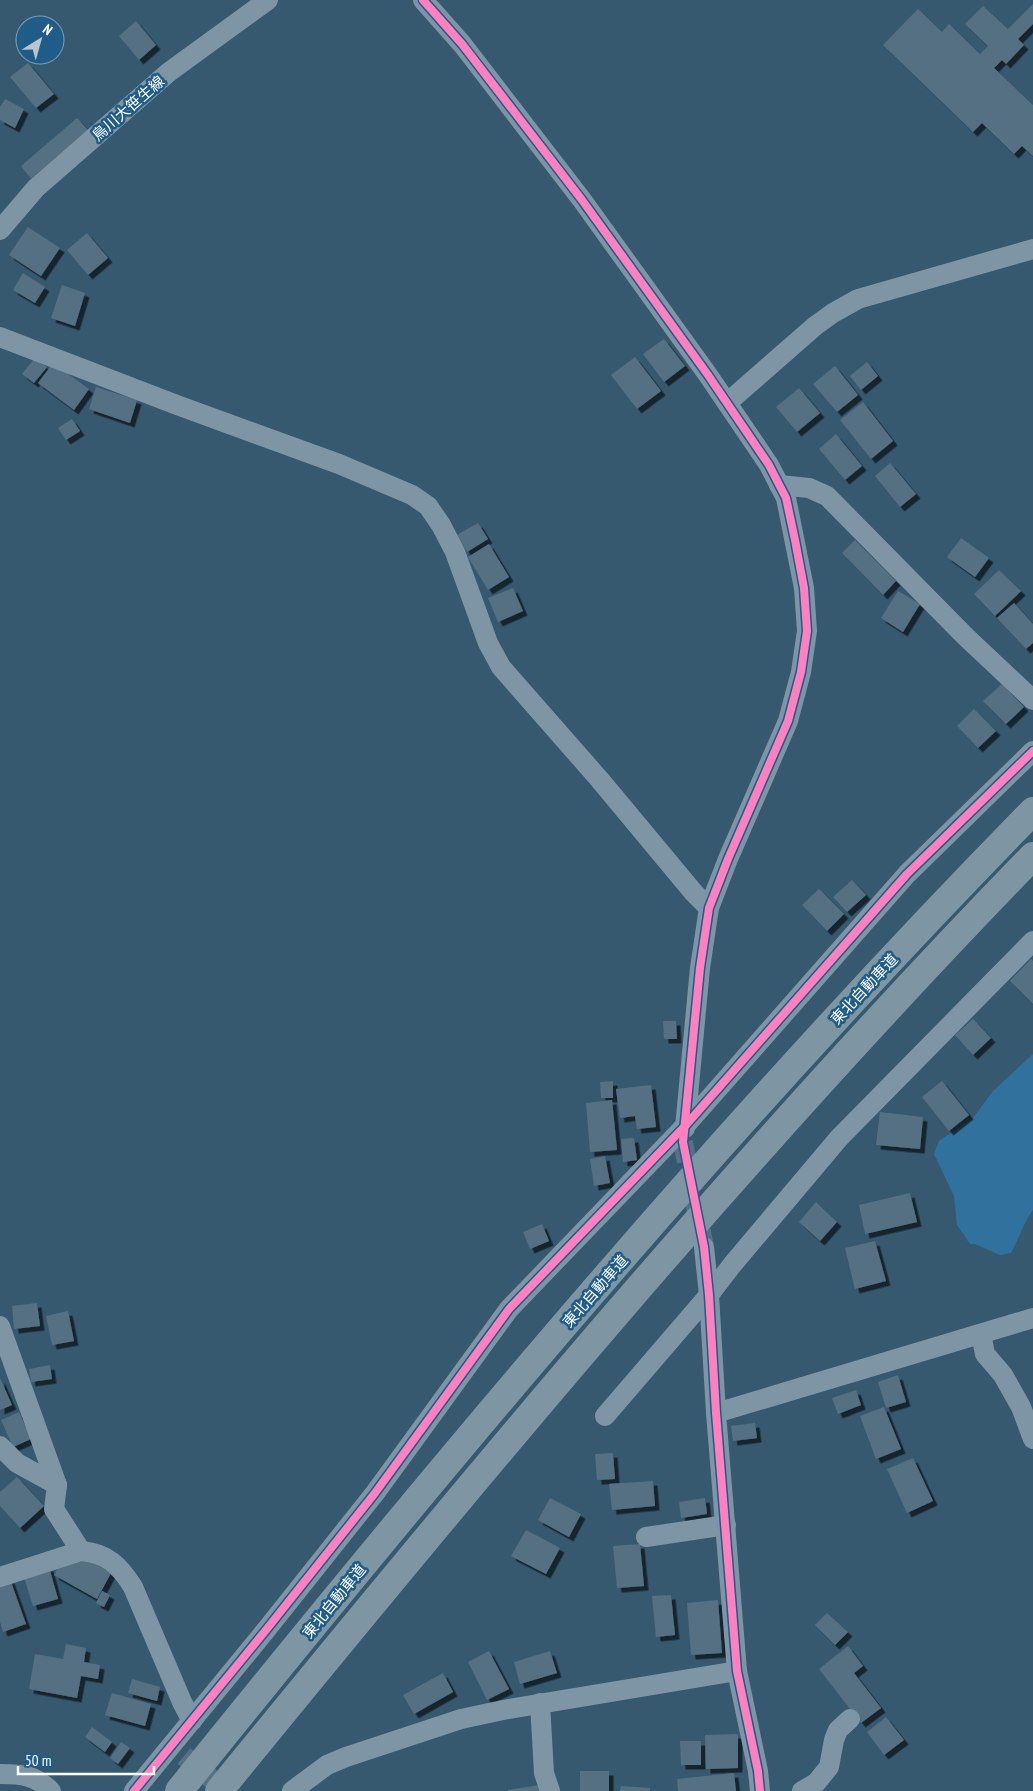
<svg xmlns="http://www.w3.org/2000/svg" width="1033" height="1791" viewBox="0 0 1033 1791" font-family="'PT Sans Narrow','Noto Sans JP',sans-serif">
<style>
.green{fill:#30729d}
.building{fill:#547082;filter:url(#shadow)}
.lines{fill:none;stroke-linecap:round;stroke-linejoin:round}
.minor-tunnel{stroke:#557285;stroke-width:20;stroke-dasharray:20 10;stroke-linecap:butt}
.minor{stroke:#7e95a6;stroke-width:20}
.highway{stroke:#7e95a4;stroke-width:28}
.cycleway-casing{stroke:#1f5d88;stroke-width:11}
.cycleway{stroke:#ff80c0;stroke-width:8}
.labels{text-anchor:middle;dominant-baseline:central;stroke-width:5;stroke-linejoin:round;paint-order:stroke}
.street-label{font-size:15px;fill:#fff;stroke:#1f5d88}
</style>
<defs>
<filter id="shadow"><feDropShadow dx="4.5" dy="4.5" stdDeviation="0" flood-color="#0009"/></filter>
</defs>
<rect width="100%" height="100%" fill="#375970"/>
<!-- green -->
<path class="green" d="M1033 1054V1210C1023 1223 1019 1239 1011 1253L1000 1255 975 1244H970L957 1225 954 1196 934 1154 939 1141 973 1118 993 1091Z"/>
<!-- building -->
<g class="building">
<polygon points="1033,4 1033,24 1018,39 1024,45 1006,64 1002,60 994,68 1033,105 1033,156 1022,146 1014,154 982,123 973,132 883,45 918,9 942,32 949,24 980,54 988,46 965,24 983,6 1008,29"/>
<polygon points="136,21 156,45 139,60 119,36"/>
<polygon points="28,63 54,94 36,108 10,77"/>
<polygon points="5,99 24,109 15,128 0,120 0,107"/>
<polygon points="77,118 88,130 31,179 21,166"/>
<polygon points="28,227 60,248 41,276 9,255"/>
<polygon points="87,233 108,258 88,275 67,250"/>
<polygon points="23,273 45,287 35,303 13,290"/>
<polygon points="62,285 85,293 75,326 51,318"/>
<polygon points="664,339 685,366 664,382 643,354"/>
<polygon points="635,357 661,391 637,409 611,375"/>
<polygon points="35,358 47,367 34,383 22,374"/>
<polygon points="867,362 878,376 861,390 850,376"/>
<polygon points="53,363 89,389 74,410 38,383"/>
<polygon points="835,366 858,395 837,412 813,384"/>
<polygon points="96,387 137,400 130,423 89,409"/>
<polygon points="799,388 820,413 797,432 776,407"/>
<polygon points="863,402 893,441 871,459 840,420"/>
<polygon points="72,419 80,431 66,440 58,428"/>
<polygon points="836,434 862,466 845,480 819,449"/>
<polygon points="890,463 916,494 900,507 875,476"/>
<polygon points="478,523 488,539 467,552 457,535"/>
<polygon points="961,538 989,558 975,577 947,557"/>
<polygon points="855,540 896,581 883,595 842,553"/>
<polygon points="489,544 509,577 488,590 468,557"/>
<polygon points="999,570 1021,591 995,616 974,594"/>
<polygon points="513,588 523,611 498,622 488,598"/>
<polygon points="898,591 920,604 903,632 881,618"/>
<polygon points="1014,603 1033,624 1033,643 1026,649 997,618"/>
<polygon points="1002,684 1024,707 1006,724 983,701"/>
<polygon points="974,709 996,731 978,748 957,726"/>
<polygon points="852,880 866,895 847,912 833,897"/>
<polygon points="819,889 844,914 827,931 802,905"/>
<polygon points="1031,959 1033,961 1033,1004 1010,981"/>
<polygon points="973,1019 991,1038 973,1055 955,1035"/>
<polygon points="663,1021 676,1021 677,1039 664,1039"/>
<polygon points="613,1081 613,1098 601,1098 600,1082"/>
<polygon points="942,1081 969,1115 949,1131 922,1097"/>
<polygon points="651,1085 656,1127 637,1129 635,1116 620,1118 616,1089"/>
<polygon points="612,1100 617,1150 590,1152 586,1103"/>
<polygon points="880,1112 923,1117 920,1149 876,1145"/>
<polygon points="634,1138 637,1160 623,1162 621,1139"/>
<polygon points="605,1156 610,1183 594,1186 590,1159"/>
<polygon points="910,1193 917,1222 865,1234 859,1205"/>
<polygon points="816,1202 837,1222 820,1241 799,1222"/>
<polygon points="542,1224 549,1241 530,1249 523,1232"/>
<polygon points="875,1241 886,1281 855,1289 845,1248"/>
<polygon points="37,1303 40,1326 14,1329 12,1306"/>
<polygon points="68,1311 74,1341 52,1345 46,1316"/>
<polygon points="50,1365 52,1379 31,1382 29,1369"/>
<polygon points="898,1375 906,1402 886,1408 878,1382"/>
<polygon points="0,1378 12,1405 0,1410"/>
<polygon points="856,1390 861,1405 838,1414 832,1398"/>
<polygon points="884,1407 901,1449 876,1459 860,1416"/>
<polygon points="19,1412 31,1439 13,1447 1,1420"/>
<polygon points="755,1423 757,1438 733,1441 731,1426"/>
<polygon points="613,1453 615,1479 597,1480 595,1454"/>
<polygon points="913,1458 933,1501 907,1513 887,1469"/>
<polygon points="17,1477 44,1506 20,1528 0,1506 0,1492"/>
<polygon points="653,1481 655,1506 612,1510 609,1484"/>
<polygon points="550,1498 581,1514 569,1537 538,1520"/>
<polygon points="705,1498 707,1514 681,1518 679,1502"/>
<polygon points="526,1530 560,1548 546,1574 511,1556"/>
<polygon points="640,1544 644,1586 617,1588 613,1546"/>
<polygon points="81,1556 111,1573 97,1599 54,1575 61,1562"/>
<polygon points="49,1567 58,1599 33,1606 23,1574"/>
<polygon points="10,1579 26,1624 3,1632 0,1622 0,1582"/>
<polygon points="102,1591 110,1595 104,1607 96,1603"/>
<polygon points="671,1595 675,1635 656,1637 652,1596"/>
<polygon points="718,1600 722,1653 691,1655 687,1603"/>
<polygon points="827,1613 848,1632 835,1645 815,1625"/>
<polygon points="66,1644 86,1648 84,1662 100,1665 98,1679 81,1676 77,1698 29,1689 35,1654 63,1659"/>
<polygon points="848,1646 863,1666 854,1673 881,1708 861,1723 819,1669"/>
<polygon points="489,1651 509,1689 487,1700 468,1662"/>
<polygon points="550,1651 557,1673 520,1684 514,1662"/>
<polygon points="443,1673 453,1692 414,1714 403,1695"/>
<polygon points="132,1679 160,1687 157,1701 128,1693"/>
<polygon points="112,1693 151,1704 145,1726 105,1715"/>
<polygon points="886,1717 904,1740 884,1755 867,1732"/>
<polygon points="92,1727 112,1742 105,1752 85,1737"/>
<polygon points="738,1734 738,1768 706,1769 705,1735"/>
<polygon points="680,1741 701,1741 701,1765 681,1765"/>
<polygon points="121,1742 130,1748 118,1764 110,1758"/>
<rect x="580" y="1771" width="29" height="20"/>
<polygon points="734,1773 736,1791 678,1791 677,1779"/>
<polygon points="540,1785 541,1791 508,1791 508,1790"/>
<polygon points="621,1786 650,1788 650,1791 620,1791"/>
</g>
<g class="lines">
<!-- minor-tunnel -->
<g class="minor-tunnel">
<polyline points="683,1142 704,1247"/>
<polyline points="184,1756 226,1791"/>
</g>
<!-- minor -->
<g class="minor">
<polyline points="423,0 462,44 582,200 708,375 769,465 786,498 804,588 807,631 801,672 788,721 728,859 709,908 700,968 685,1128"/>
<polyline points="0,230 36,188 169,72 268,0"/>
<polyline points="0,337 177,405 339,464 412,495 428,506 441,525 455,552 488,643 501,667 600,780 694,893 709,908"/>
<polyline points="727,403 815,326 833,313 858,299 1033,249"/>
<polyline points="779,485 809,488 827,496 966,637 1033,700"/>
<polyline points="704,1247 709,1295 716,1413 737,1671 758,1771 760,1791"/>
<polyline points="0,1326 57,1485"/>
<polyline points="981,1334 985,1354 1003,1375 1021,1407 1033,1439"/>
<polyline points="716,1413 1033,1318"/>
<polyline points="605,1416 709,1295 732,1265 839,1138 1033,941"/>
<polyline points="0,1446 17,1463 57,1485 54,1509 81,1551"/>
<polyline points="646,1537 726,1525"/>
<path d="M0 1577 81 1551C107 1553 120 1566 133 1587L182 1702 192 1721"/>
<polyline points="540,1703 544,1773 550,1791"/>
<path d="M0 1774C22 1774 35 1775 51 1791"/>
<polyline points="134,1791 266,1630 375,1493 509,1309 685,1126 907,874 1033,751"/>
<polyline points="292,1791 327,1765 346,1757 461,1719 503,1710 737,1671"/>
<polyline points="802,1791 816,1783 829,1767 834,1740 838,1730 850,1719"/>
</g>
<!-- highway -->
<g class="highway">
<path d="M179 1791C451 1453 730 1120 1033 811"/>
<path d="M219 1791C480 1471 745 1152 1033 856"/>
</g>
<defs>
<g id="cycleway">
<polyline points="423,0 462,44 582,200 708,375 769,465 786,498 795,540 804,588 807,631 801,672 788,721 728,859 709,908 700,968 683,1142 704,1247 709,1295 716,1413 737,1671 758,1771 760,1791"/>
<polyline points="134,1791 266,1630 375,1493 509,1309 685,1126 907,874 1033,751"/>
</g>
</defs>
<!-- cycleway casing -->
<use href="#cycleway" class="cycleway-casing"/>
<!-- cycleway -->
<use href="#cycleway" class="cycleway"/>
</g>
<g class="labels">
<!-- street labels -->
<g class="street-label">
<text transform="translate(128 108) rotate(-41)">鳥川大笹生線</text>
<text transform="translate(864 989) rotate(-47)">東北自動車道</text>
<text transform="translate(595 1291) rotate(-49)">東北自動車道</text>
<text transform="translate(334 1601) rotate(-51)">東北自動車道</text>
</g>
</g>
<!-- north arrow -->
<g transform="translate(40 40) rotate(37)"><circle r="24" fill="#1f5d88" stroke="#799eb8"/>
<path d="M0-4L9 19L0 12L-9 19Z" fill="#b9c5cd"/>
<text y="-8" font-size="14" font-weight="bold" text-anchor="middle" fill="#ffffff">N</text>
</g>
<!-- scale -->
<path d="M18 1766v8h136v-8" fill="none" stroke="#ffffff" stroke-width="2.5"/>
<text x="25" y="1766" font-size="15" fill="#ffffff" stroke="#1f5d88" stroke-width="4" paint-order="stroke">50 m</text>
</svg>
